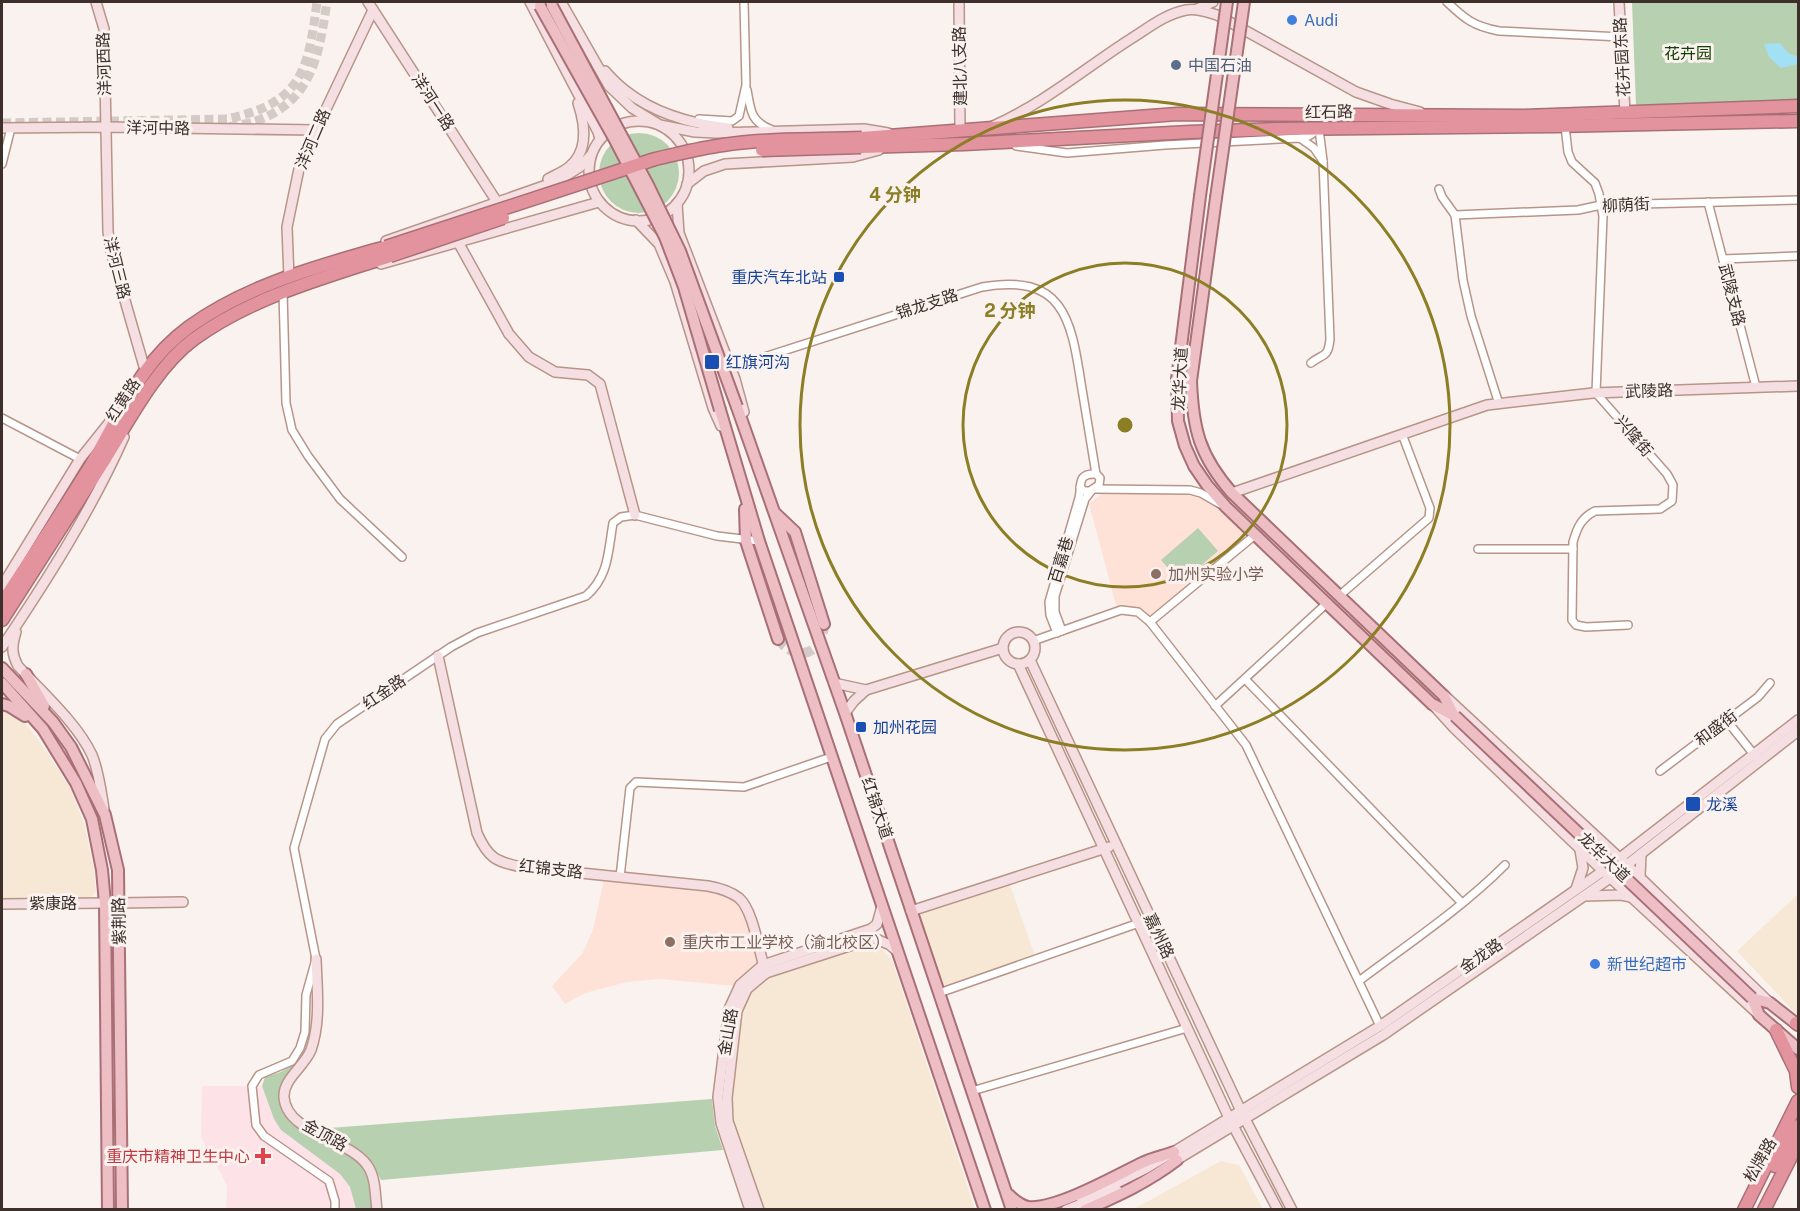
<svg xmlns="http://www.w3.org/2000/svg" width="1800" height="1211" viewBox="0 0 1800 1211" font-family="'Public Sans','Noto Sans SC',sans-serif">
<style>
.commercial{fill:#f7e8d5}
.built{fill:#fee2d8}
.medical{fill:#fde2e7}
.green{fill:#b7d0b0}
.water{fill:#a2e0f6}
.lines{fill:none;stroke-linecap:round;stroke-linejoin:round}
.secondary-tunnel{stroke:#d4cbc7;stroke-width:9;stroke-dasharray:9 4.5;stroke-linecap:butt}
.primary-tunnel{stroke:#d4cbc7;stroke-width:10;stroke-dasharray:10 5;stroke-linecap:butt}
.street-casing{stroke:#b79588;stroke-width:10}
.secondary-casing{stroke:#b79588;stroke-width:12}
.primary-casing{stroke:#a87075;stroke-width:14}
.highway-casing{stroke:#a87075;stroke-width:15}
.street{stroke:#fff;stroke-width:7}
.secondary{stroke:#f6dfe2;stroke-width:9}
.primary{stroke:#eebec5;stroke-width:10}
.highway{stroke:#e2939e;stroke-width:12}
.primary-bridge-casing{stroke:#a87075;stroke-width:14;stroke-linecap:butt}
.highway-bridge-casing{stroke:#a87075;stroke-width:15;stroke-linecap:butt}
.primary-bridge{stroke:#eebec5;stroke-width:10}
.highway-bridge{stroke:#e2939e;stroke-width:12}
.ring{fill:none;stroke:#8b7e24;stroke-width:3}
.shop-dot{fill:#3f7fe0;stroke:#faf2ef;stroke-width:2}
.service-dot{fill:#5c6f8a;stroke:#faf2ef;stroke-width:2}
.transit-dot{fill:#1a4fb4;stroke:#faf2ef;stroke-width:2}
.education-dot{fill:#8d6e63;stroke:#faf2ef;stroke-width:2}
.health-dot{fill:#e0444e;stroke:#faf2ef;stroke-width:2}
.labels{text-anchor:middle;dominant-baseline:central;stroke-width:6;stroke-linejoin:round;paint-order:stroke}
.shop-label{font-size:16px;fill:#366cbe;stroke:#faf2ef;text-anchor:start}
.park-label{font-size:16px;fill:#144003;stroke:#faf2ef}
.street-label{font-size:16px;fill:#3d2f29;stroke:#faf2ef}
.service-label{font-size:16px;fill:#4e5e75;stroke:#faf2ef;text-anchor:start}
.transit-label{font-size:16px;fill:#164399;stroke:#faf2ef;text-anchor:start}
.education-label{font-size:16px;fill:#785e54;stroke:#faf2ef;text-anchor:start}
.health-label{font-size:16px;fill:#be3a42;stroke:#faf2ef;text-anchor:end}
.centre{fill:#8b7e24;stroke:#faf2ef;stroke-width:3}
.ring-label{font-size:18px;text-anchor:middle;font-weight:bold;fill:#8b7e24;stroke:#faf2ef;stroke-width:6;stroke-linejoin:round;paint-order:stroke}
</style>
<rect width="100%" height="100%" fill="#faf2ef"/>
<!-- commercial -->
<g class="commercial">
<polygon points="2,707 22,719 45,749 70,788 84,823 94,871 96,892 90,898 2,898"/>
<polygon points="1009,882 1035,956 947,986 943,985 919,913 921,910"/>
<polygon points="1798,894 1798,1016 1737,951"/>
<polygon points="871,944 880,947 892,960 975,1209 763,1209 734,1119 732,1100 742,1013 749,993 766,977"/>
<polygon points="1221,1161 1239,1165 1263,1209 1134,1209"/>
</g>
<!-- built -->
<g class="built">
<polygon points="1103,493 1183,494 1199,497 1215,506 1245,532 1245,540 1153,618 1117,609 1089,504"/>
<polygon points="604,879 709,891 723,894 736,901 744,912 758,961 755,967 735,986 660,979 627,982 585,993 565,1004 552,986 582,954 593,930"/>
</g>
<!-- medical -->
<polygon class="medical" points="202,1086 262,1086 274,1119 281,1130 340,1174 350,1187 356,1209 226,1209 227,1185 201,1137"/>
<!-- green -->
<g class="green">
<polygon points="1632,2 1798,2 1798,100 1636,106"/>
<circle cx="639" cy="173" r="40"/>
<polygon points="1198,528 1218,551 1181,583 1161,560"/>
<polygon points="294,1064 297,1067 282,1081 281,1099 286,1114 353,1155 364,1168 370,1183 373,1209 356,1209 350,1187 340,1174 281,1130 274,1119 262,1086 265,1077 281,1072"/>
<path d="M712 1099 715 1126 723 1150 381 1180C365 1147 347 1144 316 1129Z"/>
</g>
<!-- water -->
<polygon class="water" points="1780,43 1788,53 1798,57 1798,64 1781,68 1769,57 1764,44"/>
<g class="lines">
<!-- secondary-tunnel -->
<g class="secondary-tunnel">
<path d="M2 123 227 119C302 103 308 71 317 2"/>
<path d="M229 127C238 125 248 124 256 121 313 101 319 54 327 2"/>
</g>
<!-- primary-tunnel -->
<path class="primary-tunnel" d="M778 639C797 664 823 654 824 624"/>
<defs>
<g id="street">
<path d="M1447 2C1465 19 1473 26 1499 31L1621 37"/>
<path d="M747 90C751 111 750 121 772 130"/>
<polyline points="699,119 732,121 739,116 746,85 744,2"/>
<path d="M1565 126 1568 152 1572 162 1595 183 1599 194 1603 216 1596 393 1667 474 1673 485 1672 501 1660 509 1595 511C1581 518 1577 528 1573 542L1572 620 1576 625 1586 627 1628 625"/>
<path d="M1300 138 1309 136 1319 129 1323 161 1330 339C1328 359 1323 353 1311 363"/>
<polyline points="1016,146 1067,153 1165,145 1300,138 1314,148 1323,161"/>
<polyline points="2,164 11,128"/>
<polyline points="1439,189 1442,197 1455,215 1463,280 1471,316 1499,404"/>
<polyline points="1708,202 1756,387"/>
<polyline points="1455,215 1578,210 1601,205 1798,200"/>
<polyline points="1723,259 1798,256"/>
<polyline points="283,292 286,403 292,430 308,456 340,499 402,557"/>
<path d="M730 368 982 287C1063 273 1071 318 1081 383 1086 413 1091 444 1096 474"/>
<polyline points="2,418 80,459"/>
<polyline points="1094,489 1190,490 1201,493 1220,504"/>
<polyline points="1478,549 1573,549"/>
<polyline points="1339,596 1429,518 1430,508 1402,434"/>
<polyline points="1150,622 1255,535"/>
<polyline points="1062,631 1055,612 1055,596 1085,499 1092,490"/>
<path d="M1057 633 1050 615 1049 602 1079 498C1082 486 1076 473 1096 474L1100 478 1099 485 1090 491H1084L1080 487"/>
<polyline points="1033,641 1121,610 1138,612 1150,622 1246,745 1380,1026"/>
<polyline points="1245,679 1462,903"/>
<polyline points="1215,706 1326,604"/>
<polyline points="1727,721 1756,757"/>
<polyline points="1660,771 1758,697 1770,683"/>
<polyline points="620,877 630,788 636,782 744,787 831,757"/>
<path d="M1359 981C1408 944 1461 909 1505 865"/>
<polyline points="939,993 1139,923"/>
<polyline points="972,1091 1187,1028"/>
<path d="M335 1210V1201L329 1181 264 1136 256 1125 252 1086 259 1075 292 1061 300 1048 305 1032 306 995 316 959 294 848 325 739 337 724 451 647 477 633 586 596C609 576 608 552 613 523L621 517 635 515 717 536 759 541"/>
</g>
<g id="secondary">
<polyline points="96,2 104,29 108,231 111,252 145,370"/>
<polyline points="368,2 497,202"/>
<polyline points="530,2 598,132 600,139"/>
<polyline points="561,2 609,86 632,108 660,125 695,132 716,133 864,129 888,133"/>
<polyline points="959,2 960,131"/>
<polyline points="1619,2 1625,113"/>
<polyline points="1197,9 1213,2"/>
<path d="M605 71C611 78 618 85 626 91 654 113 693 124 728 128"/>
<circle cx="639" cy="171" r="50"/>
<path d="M993 126C1043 104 1084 69 1129 40 1147 29 1165 14 1186 10 1197 8 1207 12 1217 15L1356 92 1390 104 1420 112"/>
<polyline points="2,128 106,127 315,130"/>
<path d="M548 179C555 175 563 172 569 167 589 151 585 124 578 103"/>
<polyline points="687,184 704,171 725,164 853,157 879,150"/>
<polyline points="677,204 679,233 735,379 744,412"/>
<polyline points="636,220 659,244 675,282 713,408 721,426"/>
<polyline points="386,241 558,181 580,167 590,156"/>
<polyline points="458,242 509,334 529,357 555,372 588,375 600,384 635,515"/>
<polyline points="381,264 599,202"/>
<polyline points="289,278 287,227 300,164 373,10"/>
<polyline points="1232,493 1487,405 1593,393 1798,386"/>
<polyline points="2,586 80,459 112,419"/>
<path d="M16 632C12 645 11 653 18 666 42 692 77 723 92 755 99 772 101 791 104 809"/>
<circle cx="1019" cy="648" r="16"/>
<path d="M2 647C47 580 91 511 124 437"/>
<path d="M438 656 477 833C488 858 496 862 522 867L708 886C719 888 730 891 739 898 754 911 759 954 766 973"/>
<polyline points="1030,660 1241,1111 1292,1210"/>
<polyline points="1018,664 1229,1118 1278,1210"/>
<polyline points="834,683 866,690"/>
<polyline points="1445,696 1627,865 1770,1003"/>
<polyline points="1434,706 1454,728 1603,871 1757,1013"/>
<polyline points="845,713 854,701 866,690 1003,648"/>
<polyline points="1640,877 1641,854"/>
<polyline points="1576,889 1583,868 1580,850"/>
<polyline points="1585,896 1621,895 1631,897"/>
<polyline points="119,903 183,902"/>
<polyline points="2,904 105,903"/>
<polyline points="911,911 1109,847"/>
<path d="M316 959C317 989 321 1021 311 1050 304 1067 283 1079 284 1097 286 1133 349 1139 367 1165 376 1177 375 1195 377 1210"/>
<polyline points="1173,1162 1383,1035 1610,878 1798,731"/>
<polyline points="1081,1198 1107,1188 1147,1168 1380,1026 1603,871 1798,720"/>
<polyline points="750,1210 721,1123 718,1097 729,1009 740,985 763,965 871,929 877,924 882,906"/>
<polyline points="759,1210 728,1121 727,1098 737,1011 747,989 766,973 874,938 890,945 898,952"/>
<polyline points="1066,1210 1117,1190"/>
</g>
<g id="primary">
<polyline points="1200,196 1177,379 1178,421 1185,446 1194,466 1207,485 1226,507 1432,704 1455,716"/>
<path d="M1216 198 1191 381C1193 429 1199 455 1232 493L1444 696 1454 716"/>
<polyline points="737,407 845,713 1012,1210"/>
<polyline points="720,410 759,541 985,1210"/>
<polyline points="745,509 746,541 778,639"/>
<polyline points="776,514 795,532 824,624"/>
<polyline points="2,668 53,722 71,747 105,815 118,870 122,1210"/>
<polyline points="26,674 44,706"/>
<polyline points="2,683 43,729 76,783 92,819 102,870 105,903 108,1210"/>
<polyline points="2,704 9,706 25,716"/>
<polyline points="1752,998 1759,1015 1798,1049"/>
<polyline points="1752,998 1770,1003 1798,1025"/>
<path d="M1009 1195C1015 1201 1020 1205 1028 1207 1056 1210 1117 1175 1142 1163 1152 1158 1163 1156 1174 1152"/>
<path d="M1085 1210C1118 1196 1148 1182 1177 1160"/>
</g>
<g id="highway">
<polyline points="862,138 1177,114 1523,116 1798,106"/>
<polyline points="861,147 964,144 1190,132 1276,129 1555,126 1798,121"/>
<path d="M2 603C31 559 60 515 88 470 120 418 137 365 189 327 247 285 319 266 386 247"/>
<path d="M2 620C36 566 71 513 105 459 129 420 157 366 194 339 252 297 323 278 390 256"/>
<polyline points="1796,1023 1798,1024"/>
<polyline points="1776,1030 1796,1071 1798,1087"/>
<polyline points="1775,1166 1798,1126"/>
<polyline points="1744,1210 1798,1101"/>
<polyline points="1764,1210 1798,1143"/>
</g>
</defs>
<!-- street casing -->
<use href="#street" class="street-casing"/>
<!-- secondary casing -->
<use href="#secondary" class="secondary-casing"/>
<!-- primary casing -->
<use href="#primary" class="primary-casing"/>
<!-- highway casing -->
<use href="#highway" class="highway-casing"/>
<!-- street -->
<use href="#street" class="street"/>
<!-- secondary -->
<use href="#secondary" class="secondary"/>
<!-- primary -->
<use href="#primary" class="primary"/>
<!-- highway -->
<use href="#highway" class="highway"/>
<defs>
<g id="primary-bridge">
<polyline points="540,6 615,140 665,237 684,287 720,410"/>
<polyline points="552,6 647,183 680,251 737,407"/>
<polyline points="1200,196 1227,2"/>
<polyline points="1216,198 1244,2"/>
<polyline points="1455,716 1752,998"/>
</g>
<g id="highway-bridge">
<polyline points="762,150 861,147"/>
<path d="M386 247 655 159C678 154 700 148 723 145 769 138 816 140 862 138"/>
<polyline points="390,256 503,218"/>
</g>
</defs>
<!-- primary-bridge casing -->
<use href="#primary-bridge" class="primary-bridge-casing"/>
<!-- highway-bridge casing -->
<use href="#highway-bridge" class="highway-bridge-casing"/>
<!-- primary-bridge -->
<use href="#primary-bridge" class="primary-bridge"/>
<!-- highway-bridge -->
<use href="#highway-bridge" class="highway-bridge"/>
</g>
<!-- distance rings -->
<g class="ring">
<circle cx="1125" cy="425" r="162"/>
<circle cx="1125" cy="425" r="325"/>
</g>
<!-- markers -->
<g class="shop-dot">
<circle cx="1292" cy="20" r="6"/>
<circle cx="1595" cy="964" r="6"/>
</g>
<circle class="service-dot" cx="1176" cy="65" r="6"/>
<g class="transit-dot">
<rect x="833" y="271" width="12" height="12" rx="3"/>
<rect x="704" y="354" width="16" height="16" rx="3"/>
<rect x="855" y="721" width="12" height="12" rx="3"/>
<rect x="1685" y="796" width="16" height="16" rx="3"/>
</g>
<g class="education-dot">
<circle cx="1156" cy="574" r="6"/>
<circle cx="670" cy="942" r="6"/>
</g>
<path class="health-dot" d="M260 1147h6v6h6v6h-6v6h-6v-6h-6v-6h6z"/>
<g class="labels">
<!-- shop labels -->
<g class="shop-label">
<text x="1304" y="20">Audi</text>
<text x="1607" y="964">新世纪超市</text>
</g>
<!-- park labels -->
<g class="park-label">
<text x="1688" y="53">花卉园</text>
</g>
<!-- street labels -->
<g class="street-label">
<text transform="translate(1622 57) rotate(-93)">花卉园东路</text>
<text transform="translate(104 64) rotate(-92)">洋河西路</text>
<text transform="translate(960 66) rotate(-91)">建北八支路</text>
<text transform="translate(433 102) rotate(57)">洋河一路</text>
<text transform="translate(1329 112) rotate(-1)">红石路</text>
<text transform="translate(158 128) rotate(1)">洋河中路</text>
<text transform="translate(313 139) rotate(-67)">洋河二路</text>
<text transform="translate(1626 205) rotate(-3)">柳荫街</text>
<text transform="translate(117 268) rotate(76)">洋河三路</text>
<text transform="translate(1732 295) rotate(76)">武陵支路</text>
<text transform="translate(927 304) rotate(-18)">锦龙支路</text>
<text transform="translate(1180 379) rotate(-87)">龙华大道</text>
<text transform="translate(1649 391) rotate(-2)">武陵路</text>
<text transform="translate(123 400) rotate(-57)">红黄路</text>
<text transform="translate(1634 436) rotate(49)">兴隆街</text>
<text transform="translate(1061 560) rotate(-73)">百嘉巷</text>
<text transform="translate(384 692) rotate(-34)">红金路</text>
<text transform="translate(1716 728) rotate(-37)">和盛街</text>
<text transform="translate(877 808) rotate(71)">红锦大道</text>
<text transform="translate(1604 857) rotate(44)">龙华大道</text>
<text transform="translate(551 869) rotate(6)">红锦支路</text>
<text x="53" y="903">紫康路</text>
<text transform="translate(119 921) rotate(-91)">紫荆路</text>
<text transform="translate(1159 936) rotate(65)">嘉州路</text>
<text transform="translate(1481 956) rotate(-35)">金龙路</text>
<text transform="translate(728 1032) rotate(-80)">金山路</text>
<text transform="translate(325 1135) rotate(29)">金顶路</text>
<text transform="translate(1760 1160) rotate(-60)">松牌路</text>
</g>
<!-- service labels -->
<g class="service-label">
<text x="1188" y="65">中国石油</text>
</g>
<!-- transit labels -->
<g class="transit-label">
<text x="827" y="277" text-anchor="end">重庆汽车北站</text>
<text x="726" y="362">红旗河沟</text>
<text x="873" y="727">加州花园</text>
<text x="1706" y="804">龙溪</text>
</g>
<!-- education labels -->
<g class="education-label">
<text x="1168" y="574">加州实验小学</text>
<text x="682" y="942">重庆市工业学校（渝北校区）</text>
</g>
<!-- health labels -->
<g class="health-label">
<text x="250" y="1156">重庆市精神卫生中心</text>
</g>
</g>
<circle cx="1125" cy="425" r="9" class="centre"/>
<g class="ring-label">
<text x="895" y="201">4 分钟</text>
<text x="1010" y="317">2 分钟</text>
</g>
<!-- border -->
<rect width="1800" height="1211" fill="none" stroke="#3d2f29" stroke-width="6"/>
</svg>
